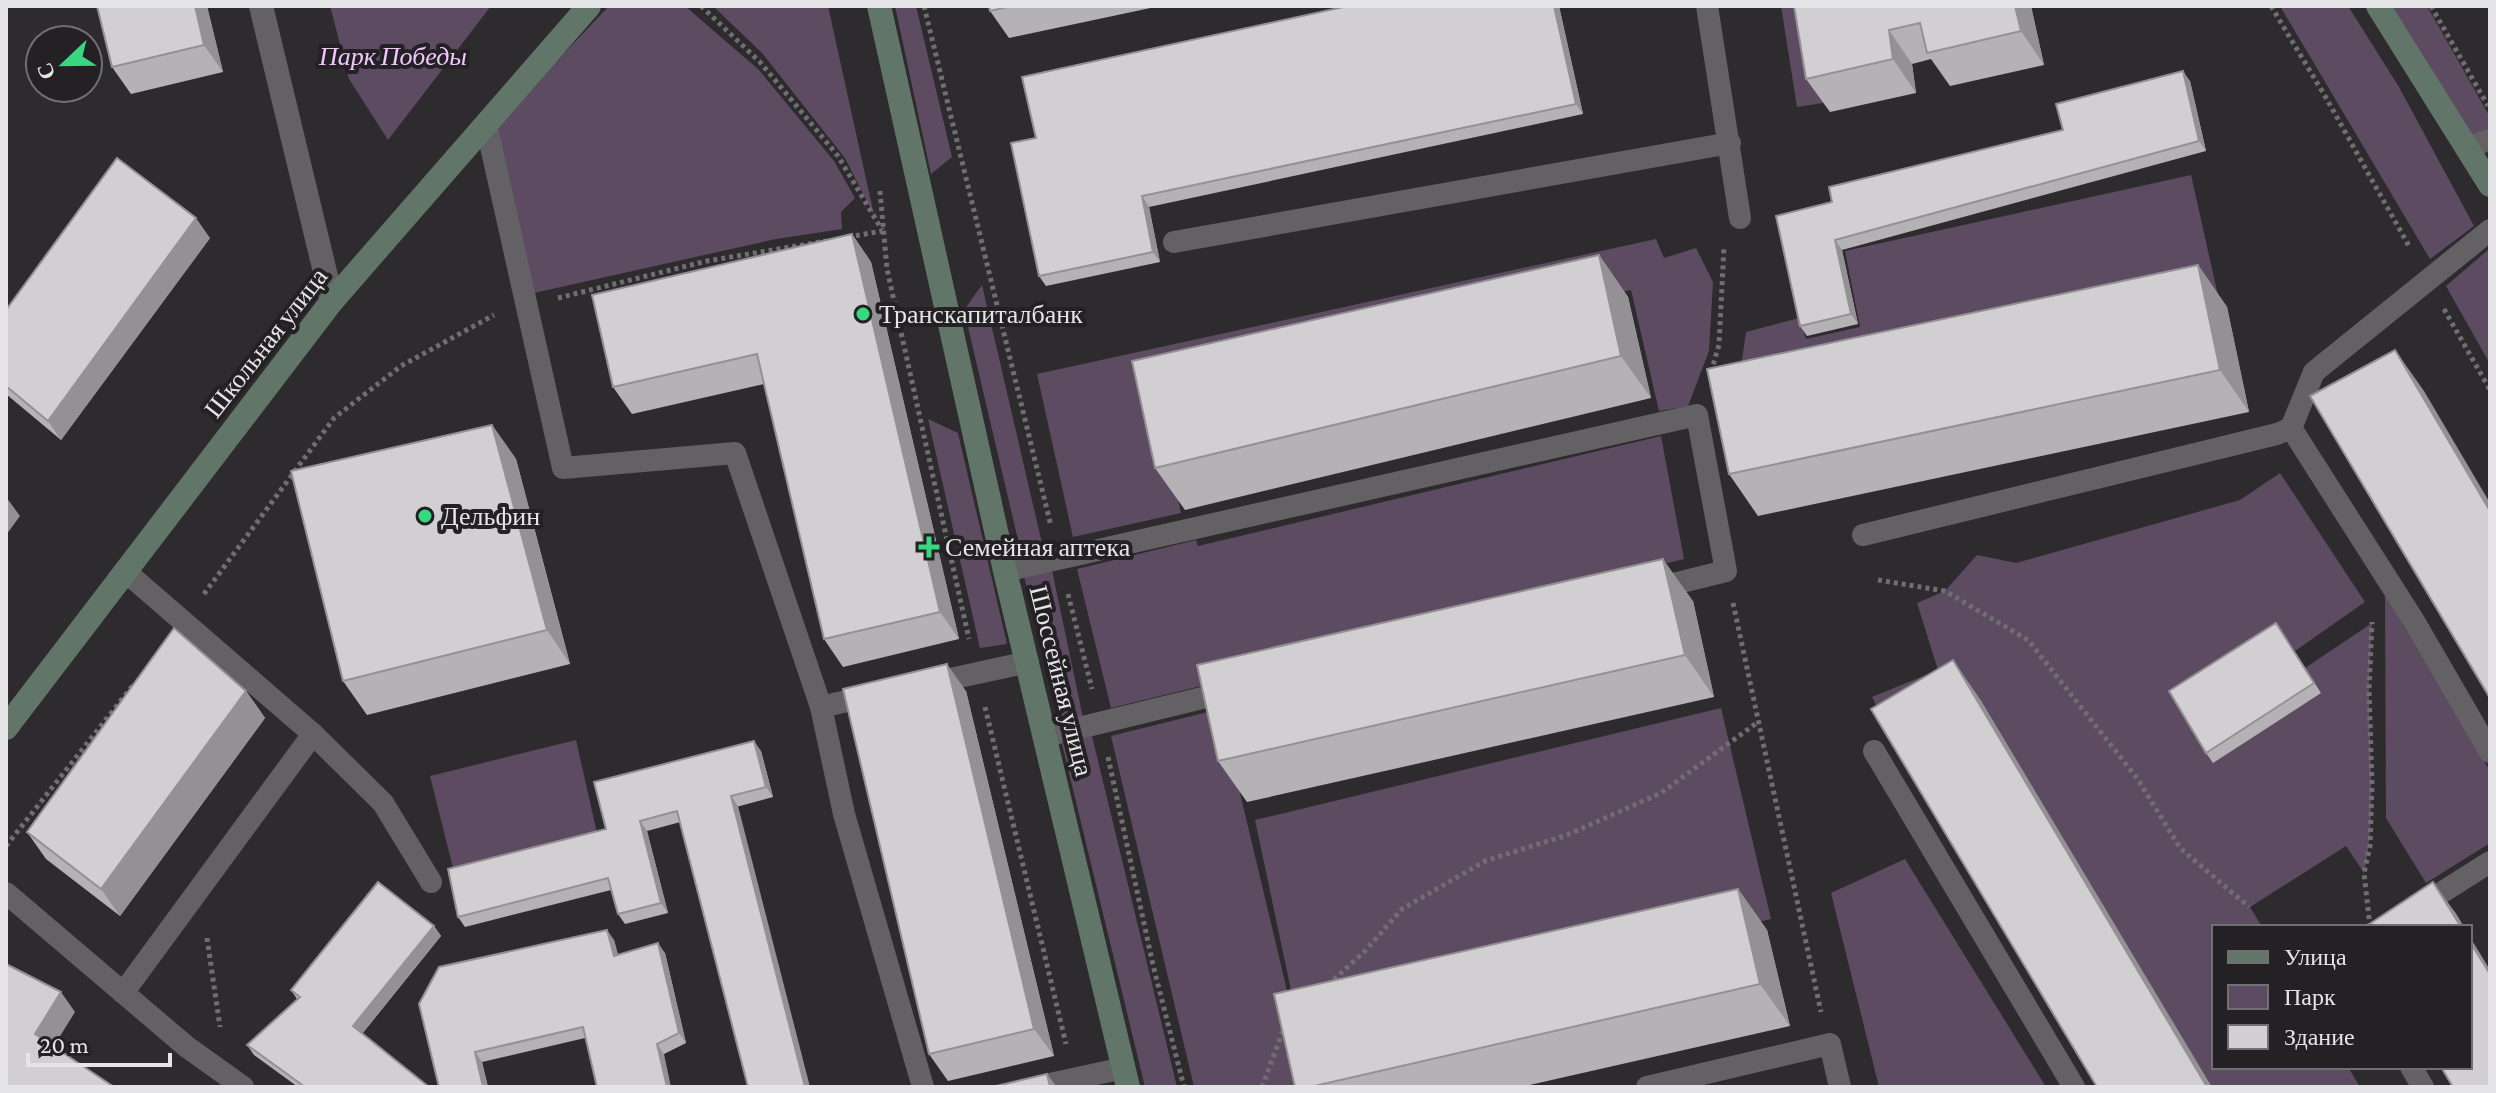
<svg xmlns="http://www.w3.org/2000/svg" width="2496" height="1093" viewBox="0 0 2496 1093" font-family="'Crimson Pro',serif">
<style>
.green{fill:#5d4b62}
.lines{fill:none;stroke-linecap:round;stroke-linejoin:round}
.path{stroke:#706e70;stroke-width:5;stroke-dasharray:4 4;stroke-linecap:butt}
.lane{stroke:#646164;stroke-width:22}
.street{stroke:#646164;stroke-width:24}
.secondary{stroke:#617669;stroke-width:24}
.wall{fill:#b5b2b5}
.shaded-wall{fill:#939194}
.building{fill:#d2cfd3;stroke:#939194;stroke-width:2}
.poi-dot{fill:#37d880;stroke:#232124;stroke-width:3}
.labels{text-anchor:middle;dominant-baseline:central;stroke-width:8;stroke-linejoin:round;paint-order:stroke}
.park-label{font-size:26px;font-style:italic;fill:#f2c5fe;stroke:#232124}
.poi-label{font-size:26px;fill:#e5e4e6;stroke:#232124;text-anchor:start}
.street-label{font-size:26px;fill:#e5e4e6;stroke:#232124}
</style>
<rect width="100%" height="100%" fill="#2d2b2d"/>
<!-- green -->
<g class="green">
<polygon points="330,6 491,6 388,140 349,79"/>
<polygon points="609,6 685,6 759,70 834,161 855,198 841,212 842,229 776,239 534,293 495,126"/>
<polygon points="713,6 828,6 874,215 845,158 762,53"/>
<polygon points="895,6 916,6 952,157 931,174"/>
<polygon points="1781,6 1807,6 1823,103 1797,107"/>
<polygon points="2280,6 2348,6 2399,87 2474,226 2430,259"/>
<polygon points="2384,6 2427,6 2490,117 2490,137 2469,142"/>
<polygon points="2191,175 2219,300 1735,408 1746,332 1799,318 1806,339 1860,327 1845,251"/>
<polygon points="1656,239 1664,258 1696,248 1713,282 1709,351 1688,406 1659,411 1631,290 1160,396 1157,404 1181,513 1073,537 1037,374"/>
<polygon points="2488,250 2490,254 2490,364 2446,286"/>
<polygon points="982,285 1044,552 1022,557 964,310"/>
<polygon points="928,419 958,433 1007,644 980,648"/>
<polygon points="1661,436 1684,559 1225,671 1226,680 1111,708 1077,569 1196,540 1198,546"/>
<path d="M2280 473 2365 602 2295 651 2283 633 2305 668 2372 623C2371 646 2369 669 2369 692 2369 752 2377 813 2364 873L2346 846 2250 907 2262 927H2214V1067H2348L2360 1087H2212L1982 702 1900 751 1872 697 1938 670 1917 603 1945 591 1977 555 2016 563 2240 500Z"/>
<polygon points="1052,570 1083,718 1059,722 1024,576"/>
<polygon points="2385,593 2490,771 2490,843 2426,883 2386,818"/>
<polygon points="1721,708 1771,919 1299,1028 1255,820"/>
<polygon points="1220,709 1310,1087 1194,1087 1111,736"/>
<polygon points="1092,736 1177,1087 1145,1087 1062,744"/>
<polygon points="576,740 597,833 453,868 430,776"/>
<polygon points="1905,859 2046,1087 1879,1087 1831,893"/>
</g>
<g class="lines">
<!-- path -->
<g class="path">
<polyline points="701,6 760,62 838,156 882,230"/>
<polyline points="924,6 1051,526"/>
<polyline points="2271,6 2325,96 2410,248"/>
<polyline points="2431,6 2488,106"/>
<polyline points="880,191 887,269 969,639"/>
<polyline points="848,237 882,231"/>
<polyline points="558,298 707,261 826,241"/>
<polyline points="2444,309 2490,390"/>
<polyline points="1711,372 1719,345 1724,247"/>
<polyline points="1878,580 1945,591 2028,640 2137,778 2180,848 2249,907"/>
<polyline points="204,594 334,418 401,366 494,315"/>
<polyline points="1068,594 1092,689"/>
<polyline points="1733,603 1821,1012"/>
<polyline points="985,707 1066,1044"/>
<polyline points="1108,757 1153,965 1184,1087"/>
<polyline points="6,846 134,684"/>
<polyline points="2370,927 2364,873 2370,846 2372,785 2369,690 2372,622"/>
<polyline points="207,938 220,1027"/>
<polyline points="1328,985 1365,951 1402,909 1485,861 1567,835 1661,793 1758,722"/>
<polyline points="1262,1087 1284,1028"/>
</g>
<!-- lane -->
<g class="lane">
<polyline points="1707,6 1740,218"/>
<polyline points="486,124 563,468 735,453 821,707 873,695"/>
<polyline points="2466,147 2490,140"/>
<polyline points="1174,242 1730,143"/>
<polyline points="2291,428 2414,621 2490,752"/>
<polyline points="1863,535 2277,434 2291,428 2314,372 2490,230"/>
<polyline points="1005,571 1697,415 1726,571 1653,589"/>
<polyline points="927,684 1028,662"/>
<polyline points="821,707 844,814 923,1087"/>
<polyline points="313,734 383,803 431,882"/>
<polyline points="1046,736 1231,691"/>
<polyline points="1874,751 2074,1087"/>
<polyline points="6,893 187,1047 243,1087"/>
<polyline points="2433,898 2490,862"/>
<polyline points="123,993 313,734 126,572"/>
<polyline points="2411,1067 2423,1087"/>
<polyline points="1036,1087 1124,1068"/>
<polyline points="1647,1087 1830,1044 1840,1087"/>
</g>
<!-- street -->
<polyline class="street" points="261,6 332,301"/>
<!-- secondary -->
<g class="secondary">
<polyline points="879,6 1005,571 1128,1087"/>
<polyline points="2378,6 2490,185"/>
<polyline points="6,728 332,301 589,6"/>
</g>
</g>
<!-- wall -->
<g class="wall">
<polygon points="207,6 223,72 131,94 112,67"/>
<polygon points="989,6 1160,6 1009,38 990,11"/>
<polygon points="1348,6 1559,6 1583,114 1149,207 1160,262 1046,286 1039,276"/>
<polygon points="1794,6 2031,6 2044,65 1950,86 1931,59 1912,64 1916,93 1830,112 1806,79"/>
<polygon points="2190,81 2206,151 1842,250 1858,324 1807,336 1800,326 1832,202 2063,130"/>
<polygon points="852,234 871,262 959,639 843,667 824,639 764,384 632,414 613,387"/>
<polygon points="210,238 61,440 6,394 6,310"/>
<polygon points="1599,255 1628,297 1651,398 1185,510 1155,468"/>
<polygon points="2198,265 2227,307 2249,412 1758,516 1729,474"/>
<polygon points="492,425 516,459 570,664 367,715 343,681"/>
<polygon points="1693,601 1714,697 1247,802 1218,761"/>
<polygon points="2276,623 2321,693 2213,763 2206,753"/>
<polygon points="246,691 265,718 120,916 46,859 27,832"/>
<polygon points="966,691 1054,1056 948,1081 929,1054"/>
<polygon points="761,751 773,797 647,831 668,913 625,924 618,914 611,890 465,927 458,917"/>
<polygon points="1738,889 1767,930 1790,1026 1521,1087 1295,1087"/>
<polygon points="434,926 441,936 362,1034 429,1087 298,1087 254,1055 247,1045 297,999 291,990"/>
<polygon points="614,940 618,955 665,953 686,1043 664,1054 585,1038 482,1062 488,1087 439,1087 419,1004"/>
</g>
<!-- shaded-wall -->
<g class="shaded-wall">
<polygon points="195,6 207,6 223,72 204,45"/>
<polygon points="1554,6 1559,6 1583,114 1576,104"/>
<polygon points="2015,6 2031,6 2044,65 2021,31"/>
<polygon points="1889,30 1912,64 1916,93 1893,59"/>
<polygon points="2183,71 2190,81 2206,151 2199,141"/>
<polygon points="1142,196 1149,207 1160,262 1153,252"/>
<polygon points="196,218 210,238 61,440 48,421"/>
<polygon points="852,234 871,262 959,639 940,612"/>
<polygon points="1835,240 1842,250 1858,324 1851,314"/>
<polygon points="1599,255 1628,297 1651,398 1621,356"/>
<polygon points="2198,265 2227,307 2249,412 2220,370"/>
<polygon points="2395,350 2424,391 2490,503 2490,511"/>
<polygon points="492,425 516,459 570,664 547,630"/>
<polygon points="6,497 20,516 6,535"/>
<polygon points="1663,559 1693,601 1714,697 1685,655"/>
<polygon points="1953,660 1982,702 2212,1087 2207,1087"/>
<polygon points="947,664 966,691 1054,1056 1034,1029"/>
<polygon points="246,691 265,718 120,916 101,889"/>
<polygon points="754,741 761,751 773,797 766,787"/>
<polygon points="731,796 738,806 810,1087 805,1087"/>
<polygon points="640,821 647,831 668,913 661,903"/>
<polygon points="2433,882 2457,915 2464,927 2461,927"/>
<polygon points="1738,889 1767,930 1790,1026 1760,984"/>
<polygon points="434,926 441,936 360,1036 353,1026"/>
<polygon points="607,930 614,940 621,967 614,956"/>
<polygon points="2470,937 2490,970 2490,974 2470,942"/>
<polygon points="658,943 665,953 686,1043 679,1033"/>
<polygon points="61,992 75,1012 49,1054 35,1034"/>
<polygon points="657,1044 664,1054 671,1087 667,1087"/>
<polygon points="475,1052 482,1062 488,1087 483,1087"/>
<polygon points="1047,1074 1057,1087 1050,1087"/>
</g>
<!-- building -->
<g class="building">
<polygon points="97,6 195,6 204,45 112,67"/>
<polygon points="989,6 1012,6 990,11"/>
<polygon points="1348,6 1554,6 1576,104 1142,196 1153,252 1039,276 1011,143 1036,138 1022,77"/>
<polygon points="1794,6 2015,6 2021,31 1927,53 1920,23 1889,30 1893,59 1806,79"/>
<polygon points="2183,71 2199,141 1835,240 1851,314 1800,326 1776,216 1832,202 1829,187 2063,130 2056,104"/>
<polygon points="117,158 196,218 48,421 6,386 6,310"/>
<polygon points="852,234 940,612 824,639 757,354 613,387 592,295"/>
<polygon points="1599,255 1621,356 1155,468 1132,361"/>
<polygon points="2198,265 2220,370 1729,474 1707,369"/>
<polygon points="2395,350 2490,511 2490,698 2310,396"/>
<polygon points="492,425 547,630 343,681 291,471"/>
<polygon points="1663,559 1685,655 1218,761 1197,665"/>
<polygon points="2276,623 2314,683 2206,753 2169,691"/>
<polygon points="174,628 246,691 101,889 27,832"/>
<polygon points="1953,660 2207,1087 2097,1087 1871,709"/>
<polygon points="947,664 1034,1029 929,1054 843,689"/>
<polygon points="754,741 766,787 731,796 805,1087 748,1087 677,811 640,821 661,903 618,914 608,878 458,917 448,869 606,829 594,782"/>
<polygon points="378,882 434,926 353,1026 429,1087 305,1087 247,1045 300,997 291,990"/>
<polygon points="2433,882 2461,927 2365,927"/>
<polygon points="1738,889 1760,984 1310,1087 1295,1087 1274,994"/>
<polygon points="607,930 614,956 658,943 679,1033 657,1044 667,1087 597,1087 583,1027 475,1052 483,1087 439,1087 419,1004 439,967"/>
<polygon points="2470,942 2490,974 2490,1087 2453,1087 2441,1067 2470,1067"/>
<polygon points="6,964 61,992 35,1034 114,1087 6,1087"/>
<polygon points="1047,1074 1050,1087 992,1087"/>
</g>
<!-- markers -->
<g class="poi-dot">
<circle cx="863" cy="314" r="8"/>
<circle cx="425" cy="516" r="8"/>
<path d="M925 535h8v8h8v8h-8v8h-8v-8h-8v-8h8z"/>
</g>
<g class="labels">
<!-- park labels -->
<g class="park-label">
<text x="393" y="56">Парк Победы</text>
</g>
<!-- poi labels -->
<g class="poi-label">
<text x="879" y="314">Транскапиталбанк</text>
<text x="441" y="516">Дельфин</text>
<text x="945" y="547">Семейная аптека</text>
</g>
<!-- street labels -->
<g class="street-label">
<text transform="translate(266 343) rotate(-52)">Школьная улица</text>
<text transform="translate(1061 681) rotate(76)">Шоссейная улица</text>
</g>
</g>
<!-- border -->
<rect width="2496" height="1093" fill="none" stroke="#e5e4e6" stroke-width="16"/>
<!-- legend -->
<rect x="2212" y="925" width="260" height="144" fill="#232124" stroke="#716f72" stroke-width="2"/>
<rect x="2228" y="951" width="40" height="12" fill="#617669" stroke="#716f72" stroke-width="2"/>
<text x="2284" y="965" font-size="24" fill="#e5e4e6">Улица</text>
<rect x="2228" y="985" width="40" height="24" fill="#5d4b62" stroke="#716f72" stroke-width="2"/>
<text x="2284" y="1005" font-size="24" fill="#e5e4e6">Парк</text>
<rect x="2228" y="1025" width="40" height="24" fill="#d2cfd3" stroke="#716f72" stroke-width="2"/>
<text x="2284" y="1045" font-size="24" fill="#e5e4e6">Здание</text>
<!-- north arrow -->
<g transform="translate(64 64) rotate(248)"><circle r="38" fill="#232124" stroke="#716f72" stroke-width="2"/>
<path d="M0-6L14 30L0 20L-14 30Z" fill="#37d880"/>
<text y="-12" font-size="22" font-weight="bold" text-anchor="middle" fill="#e5e4e6">С</text>
</g>
<!-- scale -->
<path d="M28 1053v12h142v-12" fill="none" stroke="#e5e4e6" stroke-width="4"/>
<text x="40" y="1053" font-size="24" fill="#e5e4e6" stroke="#232124" stroke-width="6" paint-order="stroke">20 m</text>
</svg>
